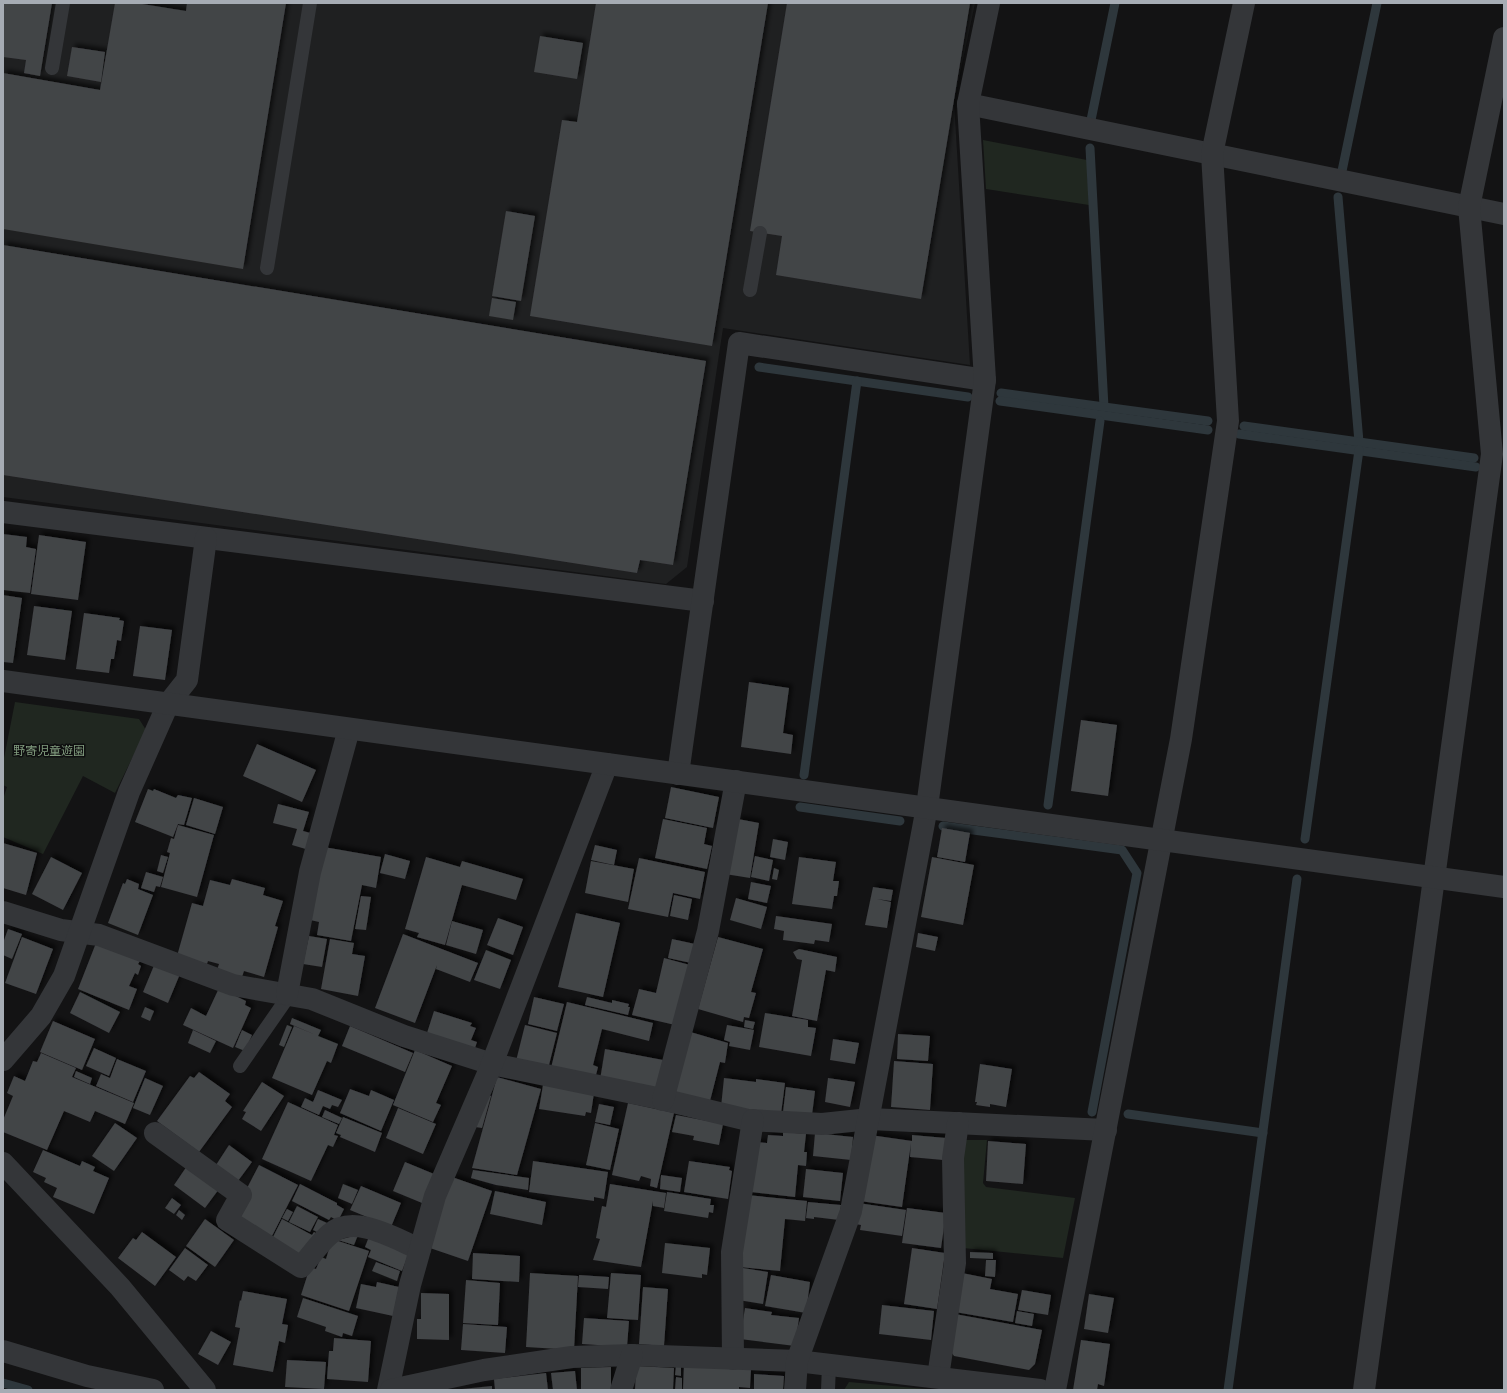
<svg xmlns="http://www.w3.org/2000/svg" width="1507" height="1393" viewBox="0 0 1507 1393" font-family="Ubuntu,'Noto Sans JP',sans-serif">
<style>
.built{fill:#1f2021}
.green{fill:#202720}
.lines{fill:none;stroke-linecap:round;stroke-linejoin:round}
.stream{stroke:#2e373c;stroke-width:9}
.building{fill:#424447;filter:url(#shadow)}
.service{stroke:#343639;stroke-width:14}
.minor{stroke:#343639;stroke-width:22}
.tertiary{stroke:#343639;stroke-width:22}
.labels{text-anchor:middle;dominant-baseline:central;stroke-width:3;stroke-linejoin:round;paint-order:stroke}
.park-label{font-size:12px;fill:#829d7f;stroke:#0e0e0f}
</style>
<defs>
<filter id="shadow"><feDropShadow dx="3.5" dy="-3.5" stdDeviation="2" flood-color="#0009"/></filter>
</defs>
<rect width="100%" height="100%" fill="#131314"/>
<!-- built -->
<polygon class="built" points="3,3 975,3 954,102 970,365 723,328 687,567 666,584 3,497"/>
<!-- green -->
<g class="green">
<polygon points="983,140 1087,160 1089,205 986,189"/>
<polygon points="15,702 139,719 146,730 115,793 83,776 43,854 3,837 3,799 7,787 3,785 3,763"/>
<polygon points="966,1140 987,1140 983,1183 986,1187 1075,1198 1063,1258 963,1248 960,1178"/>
<polygon points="849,1382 937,1390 940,1390 844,1390"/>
</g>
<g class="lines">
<!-- stream -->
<g class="stream">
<polyline points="1091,120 1115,3"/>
<polyline points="1090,148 1104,407"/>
<polyline points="1342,171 1377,3"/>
<polyline points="1338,197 1359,442"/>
<polyline points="759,367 968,397"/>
<polyline points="1001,393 1208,421"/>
<polyline points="1000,401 1208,430"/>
<polyline points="1244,426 1474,458"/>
<polyline points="1239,434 1476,467"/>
<polyline points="804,775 857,381"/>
<polyline points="1048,805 1100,421"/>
<polyline points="800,807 900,821"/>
<polyline points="943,826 1122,850 1137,873 1092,1112"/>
<polyline points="1305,839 1359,450"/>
<polyline points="1128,1114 1263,1133"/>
<polyline points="3,1383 28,1390"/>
<polyline points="1228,1390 1297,879"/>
</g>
</g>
<!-- building -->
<g class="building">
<polygon points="3,3 52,3 40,76 24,73 26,60 3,57"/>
<polygon points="115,3 136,3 186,11 187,3 286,3 243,269 3,229 3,73 100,90"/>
<polygon points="596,3 768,3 712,346 530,316 562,120 577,122"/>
<polygon points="787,3 970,3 921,299 776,275 782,236 750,231"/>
<polygon points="540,36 583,43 577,79 534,72"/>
<polygon points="72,47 105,52 101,82 67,76"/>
<polygon points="506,211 535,216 521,301 492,296"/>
<polygon points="3,245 706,361 673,565 640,560 637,573 3,475"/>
<polygon points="492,298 516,302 513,320 489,316"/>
<polygon points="3,534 27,537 26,547 36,549 30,593 3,590"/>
<polygon points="39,535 86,542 78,600 31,594"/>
<polygon points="3,595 22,598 13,663 3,662"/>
<polygon points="34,606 72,611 65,660 27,655"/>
<polygon points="84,613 120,618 119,620 124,621 121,641 117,640 114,659 111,659 109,673 76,669"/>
<polygon points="140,626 172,630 165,680 133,676"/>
<polygon points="749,682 789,688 783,733 793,735 791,754 741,747"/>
<polygon points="1081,720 1117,725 1108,796 1071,791"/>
<polygon points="257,744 316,770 302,802 243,776"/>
<polygon points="671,787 719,797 713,828 665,818"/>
<polygon points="148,789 153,791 154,789 176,798 178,795 192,798 184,825 178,824 173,837 135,822"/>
<polygon points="194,798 223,807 215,834 186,825"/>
<polygon points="278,804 309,812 303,831 314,834 309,850 292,845 297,829 273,823"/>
<polygon points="663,819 707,828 704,844 712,846 707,869 655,858"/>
<polygon points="738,819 759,823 750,878 725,874"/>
<polygon points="178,825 214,835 197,897 161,887 170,853 167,852 171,838 174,839"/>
<polygon points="942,828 970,833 965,862 937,857"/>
<polygon points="773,839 788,842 785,860 770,857"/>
<polygon points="3,843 37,853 26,895 3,888"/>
<polygon points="595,845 617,850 614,865 591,860"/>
<polygon points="324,847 381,857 376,888 362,885 351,941 317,935 319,922 310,920"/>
<polygon points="385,854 410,861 405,879 380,873"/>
<polygon points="161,855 168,857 163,873 157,871"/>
<polygon points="755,856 773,860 769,881 751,877"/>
<polygon points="51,857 82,873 63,910 32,894"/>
<polygon points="426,857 460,867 462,861 523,879 516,900 462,885 445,945 417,937 419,933 405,929"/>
<polygon points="799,857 836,862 833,881 839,881 837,896 834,896 832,909 792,904"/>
<polygon points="932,857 974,865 963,925 921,917"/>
<polygon points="639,858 705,872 700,899 673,893 668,917 628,909"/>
<polygon points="591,861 634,869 628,902 585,893"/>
<polygon points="774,868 779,870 777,880 772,879"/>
<polygon points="146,872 163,877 160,887 156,886 154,892 141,888"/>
<polygon points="127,879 139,884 138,889 153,895 138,935 108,923 123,883 125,884"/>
<polygon points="232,879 265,888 263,895 283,901 275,926 278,927 264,977 244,971 242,977 217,970 219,964 208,961 207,964 177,956 192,903 203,906 210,880 230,885"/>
<polygon points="751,882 771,886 767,903 748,899"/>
<polygon points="873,887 893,890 891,901 877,899 891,902 887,928 865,925"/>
<polygon points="674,895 692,899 688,920 670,916"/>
<polygon points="361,896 371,897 366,930 355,929"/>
<polygon points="736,898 767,907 761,929 730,920"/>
<polygon points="576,913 620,923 603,997 558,987"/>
<polygon points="776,916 832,924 829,942 815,940 814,944 783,940 784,931 774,929"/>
<polygon points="498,918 523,927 513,955 487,945"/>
<polygon points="452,921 483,930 476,954 446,945"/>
<polygon points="8,929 22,934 12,959 3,955 3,943"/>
<polygon points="918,933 938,937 935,951 916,947"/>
<polygon points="403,934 478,963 470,982 436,969 437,965 415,1023 375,1008"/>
<polygon points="309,936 327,939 322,967 303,964"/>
<polygon points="22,937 53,949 36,994 5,983"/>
<polygon points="718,937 763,949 751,992 756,993 749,1018 744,1017 743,1022 698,1009"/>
<polygon points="330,939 354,943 352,954 365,956 358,996 321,989"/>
<polygon points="672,939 695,944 691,963 668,958"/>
<polygon points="96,943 140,961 138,964 141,966 138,975 135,973 129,986 137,989 129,1010 78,989"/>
<polygon points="799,949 837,957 835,972 826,970 817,1021 792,1016 802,960 797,959 793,952"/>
<polygon points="486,950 511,960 500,989 474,980"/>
<polygon points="664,958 690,965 675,1025 632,1015 639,989 656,993"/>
<polygon points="155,963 180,974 168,1003 143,992"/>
<polygon points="219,988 246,1001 245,1005 251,1008 233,1048 183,1025 191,1008 206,1016"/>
<polygon points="80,992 120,1012 109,1033 70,1013"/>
<polygon points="534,997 564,1004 557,1031 528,1024"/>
<polygon points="587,997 612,1003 612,1000 629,1004 628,1007 630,1007 628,1015 585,1005"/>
<polygon points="567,1002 653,1023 649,1041 602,1029 593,1065 598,1067 595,1079 551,1068"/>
<polygon points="145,1007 154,1011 150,1021 141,1017"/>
<polygon points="434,1011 472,1023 470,1026 476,1028 471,1040 477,1042 474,1051 426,1036"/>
<polygon points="765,1013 808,1020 808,1027 816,1028 811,1056 759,1047"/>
<polygon points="292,1018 321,1030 318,1036 338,1044 331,1063 327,1061 312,1095 272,1078 294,1026 316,1035 290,1024"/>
<polygon points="745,1020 755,1022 753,1029 744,1027"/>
<polygon points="53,1021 95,1039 82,1070 40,1052"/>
<polygon points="287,1025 292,1027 284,1047 279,1045"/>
<polygon points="525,1025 557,1033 548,1069 516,1061"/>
<polygon points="727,1025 754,1030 750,1050 729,1046 730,1042 724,1040"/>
<polygon points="350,1026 413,1053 405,1072 342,1046"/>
<polygon points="193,1030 216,1041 210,1053 188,1043"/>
<polygon points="242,1030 252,1035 245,1051 235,1047"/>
<polygon points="687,1031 728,1043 725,1063 720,1062 710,1101 671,1091"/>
<polygon points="898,1034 930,1036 928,1061 897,1059"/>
<polygon points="833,1039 859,1043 855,1064 830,1060"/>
<polygon points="94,1048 116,1058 109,1076 86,1066"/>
<polygon points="605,1049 663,1060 657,1091 600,1080"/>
<polygon points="415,1050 452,1066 436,1103 441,1105 433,1122 393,1105"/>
<polygon points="41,1053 76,1068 72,1077 134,1103 125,1124 95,1111 90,1122 64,1111 47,1150 3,1132 3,1120 13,1096 7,1093 14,1076 25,1081 33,1061 37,1062"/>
<polygon points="117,1059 146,1071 133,1102 96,1086 101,1074 110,1078"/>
<polygon points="894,1061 933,1064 930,1110 891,1107"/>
<polygon points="980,1064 1012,1069 1006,1107 990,1104 990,1107 976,1105 977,1102 975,1102"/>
<polygon points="76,1071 92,1078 90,1084 74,1077"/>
<polygon points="199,1072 230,1094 225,1101 232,1107 199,1152 157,1121 190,1076 194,1078"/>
<polygon points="497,1077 541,1089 517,1175 472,1168"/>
<polygon points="145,1078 163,1086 150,1115 133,1108"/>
<polygon points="724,1078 756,1082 756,1079 785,1083 781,1114 721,1107"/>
<polygon points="828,1078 855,1082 850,1107 825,1102"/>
<polygon points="262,1082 284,1096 261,1131 242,1119 246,1112 243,1111"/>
<polygon points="543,1085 594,1093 591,1113 586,1112 585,1116 539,1109"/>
<polygon points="786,1087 815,1091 812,1115 783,1112"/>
<polygon points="350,1089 369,1096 371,1090 394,1100 381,1131 340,1113"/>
<polygon points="318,1090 342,1100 338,1107 332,1105 330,1109 323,1106 319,1115 301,1107 305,1098 313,1102"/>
<polygon points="487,1095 491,1096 482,1128 475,1127"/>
<polygon points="288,1102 338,1125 334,1135 338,1136 333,1147 328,1145 311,1181 262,1159"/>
<polygon points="628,1103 674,1113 657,1188 650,1186 651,1179 641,1176 639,1181 612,1175"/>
<polygon points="599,1104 614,1107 610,1125 595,1122"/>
<polygon points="398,1108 436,1124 423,1154 386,1138"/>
<polygon points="325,1110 342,1118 339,1124 322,1117"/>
<polygon points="676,1115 723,1124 719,1145 693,1140 694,1136 672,1132"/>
<polygon points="343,1117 382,1133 375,1152 340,1137 341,1135 336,1133"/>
<polygon points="115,1123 137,1138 114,1171 92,1156"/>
<polygon points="595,1123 619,1129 610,1170 586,1165"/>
<polygon points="783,1132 806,1134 804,1152 807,1152 806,1166 798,1165 795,1197 751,1192 756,1142 767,1143 768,1135 783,1136"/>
<polygon points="815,1133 853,1137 851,1160 813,1156"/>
<polygon points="870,1135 912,1141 912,1135 946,1138 943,1160 910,1157 911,1143 902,1207 860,1201"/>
<polygon points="988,1141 1026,1144 1023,1184 986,1181"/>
<polygon points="229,1145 252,1162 238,1181 216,1165"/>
<polygon points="43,1150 80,1166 82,1161 95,1167 93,1171 109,1178 94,1214 53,1197 57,1188 44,1182 46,1178 33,1172"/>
<polygon points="533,1161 608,1172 604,1199 594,1197 594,1201 529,1192"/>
<polygon points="689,1161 730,1167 729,1170 732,1171 728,1199 684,1192"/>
<polygon points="405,1162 434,1174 422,1203 393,1191"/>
<polygon points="259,1165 298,1185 271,1238 235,1219 246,1190"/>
<polygon points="187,1166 219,1189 205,1208 174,1185"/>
<polygon points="806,1169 843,1173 840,1201 803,1197"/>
<polygon points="473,1170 529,1178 528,1190 496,1185 471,1178"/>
<polygon points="661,1175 682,1178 680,1192 660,1189"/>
<polygon points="452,1177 492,1191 468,1261 427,1247"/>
<polygon points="300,1184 337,1203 337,1205 344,1209 338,1221 331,1217 329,1220 292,1201"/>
<polygon points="343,1184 358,1190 352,1204 338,1198"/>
<polygon points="610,1184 666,1193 664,1208 653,1206 653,1201 641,1267 593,1260 600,1239 596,1238 602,1206 606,1207"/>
<polygon points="361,1186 401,1203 391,1227 350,1210"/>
<polygon points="495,1191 546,1202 542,1225 490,1214"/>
<polygon points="667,1192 711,1199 710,1205 714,1205 713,1213 709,1212 708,1218 664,1211"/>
<polygon points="747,1195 807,1201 805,1221 785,1219 780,1271 739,1267"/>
<polygon points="172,1198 181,1205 174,1214 165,1208"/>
<polygon points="808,1202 841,1205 839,1220 814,1217 814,1219 806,1218"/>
<polygon points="858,1203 906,1210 902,1236 860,1230 861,1225 855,1224"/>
<polygon points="297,1206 318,1217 310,1232 289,1222"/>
<polygon points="907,1208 946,1213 941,1248 902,1243"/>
<polygon points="287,1209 293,1212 288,1221 282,1218"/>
<polygon points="179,1210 185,1215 182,1220 176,1215"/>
<polygon points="205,1219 234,1240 215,1267 186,1246"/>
<polygon points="282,1219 312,1235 314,1232 319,1235 303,1257 271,1241"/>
<polygon points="318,1219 327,1223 321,1234 313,1230"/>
<polygon points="142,1232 176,1257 155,1286 118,1258 133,1238 136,1240"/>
<polygon points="370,1234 410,1250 402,1271 368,1257 371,1250 365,1247"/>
<polygon points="358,1235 354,1245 338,1240"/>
<polygon points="332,1239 369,1251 349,1311 301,1295 310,1267 316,1269 321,1257 326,1259"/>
<polygon points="665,1243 710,1248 707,1275 702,1274 702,1278 662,1273"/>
<polygon points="185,1248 208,1265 196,1281 188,1276 184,1281 169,1270"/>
<polygon points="912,1248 945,1253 937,1309 904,1304"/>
<polygon points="970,1252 993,1253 993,1259 970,1258"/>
<polygon points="473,1253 520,1256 519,1282 472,1279"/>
<polygon points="986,1260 996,1260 995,1277 985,1276"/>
<polygon points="376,1262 400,1271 397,1281 372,1271"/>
<polygon points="743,1268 768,1272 763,1304 738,1300"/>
<polygon points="530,1273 578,1276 574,1350 526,1347"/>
<polygon points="611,1273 641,1275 638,1320 607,1318"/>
<polygon points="962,1273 992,1279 990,1289 1018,1294 1013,1322 955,1312"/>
<polygon points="579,1275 609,1277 608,1289 578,1287"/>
<polygon points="771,1275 810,1282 806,1313 765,1306"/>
<polygon points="466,1280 500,1283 498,1325 463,1323"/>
<polygon points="377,1282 399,1287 393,1316 356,1308 361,1284 376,1287"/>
<polygon points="643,1287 668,1289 664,1346 639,1344"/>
<polygon points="1022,1290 1051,1295 1048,1315 1018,1310"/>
<polygon points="243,1291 287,1299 282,1324 288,1325 285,1343 279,1341 273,1372 233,1365 240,1328 235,1327 240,1300 241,1301"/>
<polygon points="421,1293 449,1294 449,1340 417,1339 417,1319 421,1319"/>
<polygon points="1089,1294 1114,1298 1108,1333 1084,1329"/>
<polygon points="303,1298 358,1316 352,1336 343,1333 342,1337 325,1331 326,1327 297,1317"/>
<polygon points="882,1305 934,1311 931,1340 879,1334"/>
<polygon points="745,1308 772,1312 771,1315 799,1318 795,1346 740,1339"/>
<polygon points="1017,1311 1034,1314 1032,1326 1015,1323"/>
<polygon points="955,1314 1042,1330 1035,1364 1029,1370 954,1356 949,1349"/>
<polygon points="584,1318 629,1321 627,1347 582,1344"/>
<polygon points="463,1324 507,1327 505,1353 461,1350"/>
<polygon points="211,1331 231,1342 218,1365 198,1354"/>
<polygon points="334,1338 371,1341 368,1382 327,1379 329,1351 333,1351"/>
<polygon points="1081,1340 1110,1344 1104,1386 1098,1384 1097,1390 1073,1390"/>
<polygon points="287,1360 326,1362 324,1389 285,1387"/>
<polygon points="684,1365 751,1369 750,1388 739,1387 739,1390 683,1389"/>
<polygon points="636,1366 674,1368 673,1390 635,1390"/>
<polygon points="676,1366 681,1367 681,1376 675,1375"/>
<polygon points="611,1367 611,1390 581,1390 581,1368"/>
<polygon points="575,1371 577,1390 553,1390 551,1373"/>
<polygon points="546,1373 548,1390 495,1390 494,1379"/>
<polygon points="754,1374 784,1376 783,1390 754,1390"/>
<polygon points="676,1377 682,1378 682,1390 675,1390"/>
<polygon points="492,1386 492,1390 462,1390 462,1389"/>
</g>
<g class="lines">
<!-- service -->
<g class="service">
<polyline points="52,68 63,3"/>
<polyline points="267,268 310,3"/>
<polyline points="750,290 760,233"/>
<polyline points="240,1066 290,994"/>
<polyline points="828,1390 829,1365"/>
</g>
<!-- minor -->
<g class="minor">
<polyline points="968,104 1504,214"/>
<polyline points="3,512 703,601"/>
<polyline points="678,774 739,343 985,380"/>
<polyline points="3,912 61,930 99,935 233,985 312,999 404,1036 492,1064 657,1098 748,1120 822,1124 870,1119 1106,1130"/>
<polyline points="287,994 310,872 349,729"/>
<polyline points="3,1060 41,1016 64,976 129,792 168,704 187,680 206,538"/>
<polyline points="663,1100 708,931 736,781"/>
<path d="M155 1133 241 1195 227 1220 301 1267C311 1256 319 1243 330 1234 354 1213 395 1239 420 1249"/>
<polyline points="3,1163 120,1287 205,1390"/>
<polyline points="3,1351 87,1376 153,1390"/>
<polyline points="733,1359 732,1252 753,1120"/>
<polyline points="938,1377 955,1263 953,1158 958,1123"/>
<polyline points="388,1390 410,1285 435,1196 492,1064 607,764"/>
<polyline points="391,1390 484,1370 572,1357 632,1355 797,1361 1040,1390"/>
<polyline points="621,1390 632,1355"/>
<polyline points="795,1390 797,1361 851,1211 927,807 985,380 968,104 989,3"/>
<polyline points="1055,1390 1181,739 1228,421 1212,154 1244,3"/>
<polyline points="1364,1390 1492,454 1469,207 1504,38"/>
</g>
<!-- tertiary -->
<polyline class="tertiary" points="3,681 1504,887"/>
</g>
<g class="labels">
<!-- park labels -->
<g class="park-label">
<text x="49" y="750">野寄児童遊園</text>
</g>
</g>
<!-- border -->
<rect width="1507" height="1393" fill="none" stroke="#a6acb4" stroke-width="8"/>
</svg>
